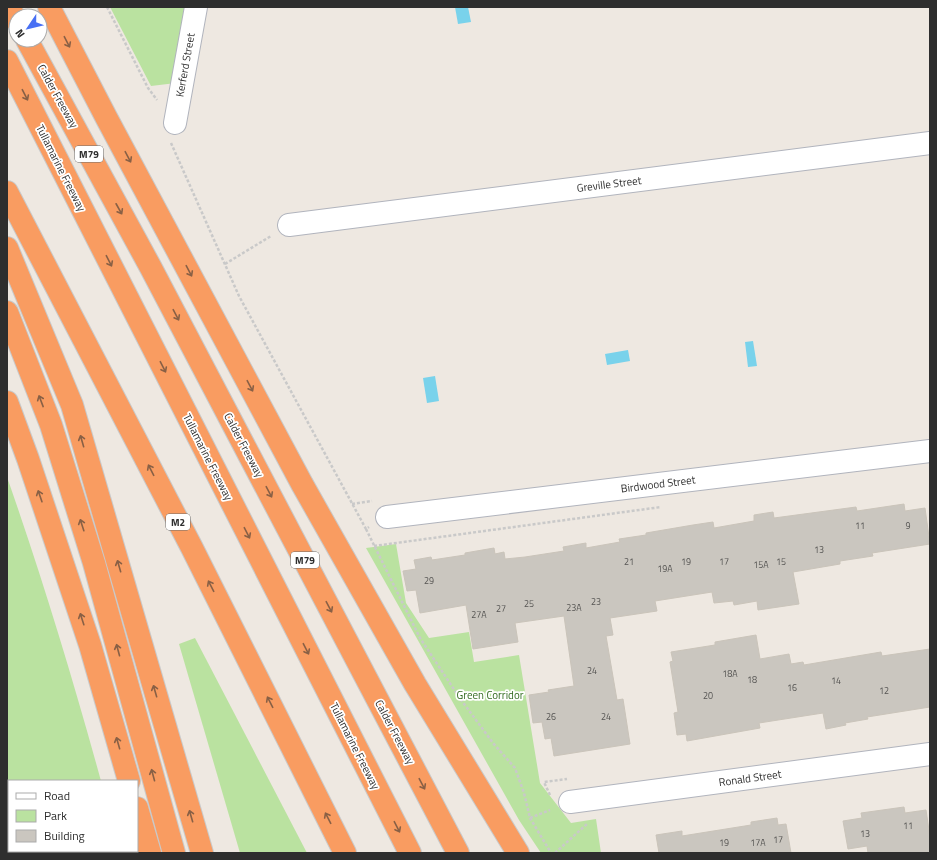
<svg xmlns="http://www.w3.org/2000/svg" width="937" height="860" viewBox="0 0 937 860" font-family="'Titillium Web',sans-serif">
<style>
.green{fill:#bae2a0}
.water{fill:#79d2eb}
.building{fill:#cac6bf;stroke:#cac4ba}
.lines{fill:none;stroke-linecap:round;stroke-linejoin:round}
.minor-casing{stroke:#b1b4bd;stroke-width:24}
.highway-casing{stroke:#c9c9c9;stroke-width:24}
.path{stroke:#c9c9c9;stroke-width:2.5;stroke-dasharray:3 2;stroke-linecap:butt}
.minor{stroke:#fff;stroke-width:22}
.highway{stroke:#f99c61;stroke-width:22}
.oneway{stroke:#896045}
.labels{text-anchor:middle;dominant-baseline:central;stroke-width:3.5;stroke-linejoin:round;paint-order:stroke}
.number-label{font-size:9px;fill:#555452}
.shield{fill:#fff;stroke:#6d6d6d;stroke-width:1}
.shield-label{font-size:10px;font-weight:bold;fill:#2e2e2e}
.street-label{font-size:11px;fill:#2e2e2e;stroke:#fff}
.park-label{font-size:11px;fill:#316a1e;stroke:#fff}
</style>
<rect width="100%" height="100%" fill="#eee8e1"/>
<!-- green -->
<g class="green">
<polygon points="110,7 188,7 176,83 151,86"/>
<path d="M7 477C42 577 73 679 101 781H9V851H120V853H7Z"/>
<polygon points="396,544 406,603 429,638 469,632 474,662 519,655 540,783 571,823 596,819 601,853 541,853 519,820 366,548"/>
<polygon points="195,638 307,853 240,853 179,644"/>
</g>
<!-- water -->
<g class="water">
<polygon points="455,7 468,7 471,22 458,24"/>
<polygon points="753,341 757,366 748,367 745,342"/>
<polygon points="628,350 630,361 607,365 605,354"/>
<polygon points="435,376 439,401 427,403 423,378"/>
</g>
<!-- building -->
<g class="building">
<polygon points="904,504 905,511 925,508 930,544 872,553 873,556 840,561 840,564 793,572 799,604 758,610 757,601 734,605 733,601 714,603 712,592 655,601 657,611 610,618 613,635 606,636 617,700 623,699 630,744 554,756 551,738 545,739 542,722 533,723 529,695 549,692 548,690 574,686 564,616 515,623 518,642 473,649 466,605 420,613 416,590 407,591 403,571 416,569 414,560 431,557 432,560 465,555 465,553 494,548 495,554 504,552 505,559 525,557 564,551 563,547 586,543 586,548 620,542 619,539 646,535 646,533 693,525 713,522 714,528 754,521 754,515 773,512 774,518 856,507 857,511"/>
<polygon points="756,635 760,659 789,654 791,664 803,662 804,665 881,652 882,656 930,649 930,707 867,717 868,719 845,723 846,725 826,729 823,713 759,723 760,728 687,741 686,734 677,735 674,713 678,712 670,662 673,661 671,652 715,645 715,642"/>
<polygon points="904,807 905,813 926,810 930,837 930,853 868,853 867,846 848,849 843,821 862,818 861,813"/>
<polygon points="777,818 778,825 786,824 791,853 659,853 656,835 682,831 682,836 751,825 751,822"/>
</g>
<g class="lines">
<defs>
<g id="minor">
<polyline points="175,123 196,7"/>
<polyline points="289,225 930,143"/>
<polyline points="387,517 930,451"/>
<polyline points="570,802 930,754"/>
</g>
<g id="highway">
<polyline points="9,7 16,20"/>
<polyline points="49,7 106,117 302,484 415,684 518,853"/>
<polyline points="27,40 151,268 458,853"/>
<polyline points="7,61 410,853"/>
<polyline points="7,192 192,548 345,853"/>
<polyline points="7,248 72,405 202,853"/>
<polyline points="7,312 51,425 94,563 174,853"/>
<polyline points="7,402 28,459 90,645 129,781"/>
<polyline points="137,808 150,853"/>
</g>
</defs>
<!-- minor casing -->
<use href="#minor" class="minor-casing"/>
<!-- highway casing -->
<use href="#highway" class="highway-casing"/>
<!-- path -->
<g class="path">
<polyline points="107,7 148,88 157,100"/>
<polyline points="171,143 239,296 366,529 369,527"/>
<polyline points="225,264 271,236"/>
<polyline points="352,504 372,501"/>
<polyline points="366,529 420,638 459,697 493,743 515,768 524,793 530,818 551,853"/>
<polyline points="374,546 661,507"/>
<polyline points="550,795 544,782 567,779"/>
<polyline points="530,818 550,810"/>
<polyline points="555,853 588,823"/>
</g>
<!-- minor -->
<use href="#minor" class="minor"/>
<!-- highway -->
<use href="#highway" class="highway"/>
</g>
<!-- one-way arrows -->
<defs><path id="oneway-shaft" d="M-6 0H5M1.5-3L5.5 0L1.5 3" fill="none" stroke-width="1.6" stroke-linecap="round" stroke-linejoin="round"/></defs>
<g class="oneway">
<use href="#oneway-shaft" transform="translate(67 42) rotate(63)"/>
<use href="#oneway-shaft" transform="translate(25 95) rotate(63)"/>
<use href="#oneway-shaft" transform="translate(128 157) rotate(62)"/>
<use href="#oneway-shaft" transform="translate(119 209) rotate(61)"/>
<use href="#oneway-shaft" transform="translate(109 261) rotate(63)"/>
<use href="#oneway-shaft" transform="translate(189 271) rotate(62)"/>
<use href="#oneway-shaft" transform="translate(176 315) rotate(62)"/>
<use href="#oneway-shaft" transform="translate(163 367) rotate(63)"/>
<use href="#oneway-shaft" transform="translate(250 386) rotate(62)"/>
<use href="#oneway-shaft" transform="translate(41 401) rotate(-111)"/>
<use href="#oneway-shaft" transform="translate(82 441) rotate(-106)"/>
<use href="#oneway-shaft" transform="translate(151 470) rotate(-117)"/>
<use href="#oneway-shaft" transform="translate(269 492) rotate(62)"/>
<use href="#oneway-shaft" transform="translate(40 496) rotate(-109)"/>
<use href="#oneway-shaft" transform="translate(82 525) rotate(-108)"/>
<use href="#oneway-shaft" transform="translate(247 533) rotate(63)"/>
<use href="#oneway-shaft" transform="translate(119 566) rotate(-106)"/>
<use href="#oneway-shaft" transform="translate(211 586) rotate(-117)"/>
<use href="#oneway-shaft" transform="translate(329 607) rotate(62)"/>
<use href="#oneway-shaft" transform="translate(82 619) rotate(-108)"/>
<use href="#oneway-shaft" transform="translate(306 649) rotate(63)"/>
<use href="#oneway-shaft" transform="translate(118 650) rotate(-105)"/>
<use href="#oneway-shaft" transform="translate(155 691) rotate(-106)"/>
<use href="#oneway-shaft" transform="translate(270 702) rotate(-117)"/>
<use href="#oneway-shaft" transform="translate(118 743) rotate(-106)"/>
<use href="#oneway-shaft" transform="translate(153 775) rotate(-105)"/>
<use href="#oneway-shaft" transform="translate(422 784) rotate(62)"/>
<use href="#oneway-shaft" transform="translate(191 816) rotate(-106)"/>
<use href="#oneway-shaft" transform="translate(328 818) rotate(-117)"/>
<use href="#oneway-shaft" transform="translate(397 827) rotate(63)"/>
</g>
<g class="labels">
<!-- number labels -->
<g class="number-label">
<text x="860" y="525">11</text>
<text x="908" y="525">9</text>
<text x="819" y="549">13</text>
<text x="629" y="561">21</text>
<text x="686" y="561">19</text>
<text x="724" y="561">17</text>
<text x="781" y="561">15</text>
<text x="761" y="564">15A</text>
<text x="665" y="568">19A</text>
<text x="429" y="580">29</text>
<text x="596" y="601">23</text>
<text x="529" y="603">25</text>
<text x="574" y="607">23A</text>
<text x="501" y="608">27</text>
<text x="479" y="614">27A</text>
<text x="592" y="670">24</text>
<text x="730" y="673">18A</text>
<text x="752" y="679">18</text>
<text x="836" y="680">14</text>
<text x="792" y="687">16</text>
<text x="884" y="690">12</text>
<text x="708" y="695">20</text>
<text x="551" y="716">26</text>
<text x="606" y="716">24</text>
<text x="908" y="825">11</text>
<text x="865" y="833">13</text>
<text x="778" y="839">17</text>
<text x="724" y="842">19</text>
<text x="758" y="842">17A</text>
</g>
<!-- shield labels -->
<g class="shield">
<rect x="75" y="146" width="28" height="16" rx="3"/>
<rect x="166" y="514" width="24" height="16" rx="3"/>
<rect x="291" y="552" width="28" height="16" rx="3"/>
</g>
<g class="shield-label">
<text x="89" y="154">M79</text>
<text x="178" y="522">M2</text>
<text x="305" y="560">M79</text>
</g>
<!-- street labels -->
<g class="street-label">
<text transform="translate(185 65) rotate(-80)">Kerferd Street</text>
<text transform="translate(58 96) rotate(61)">Calder Freeway</text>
<text transform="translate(61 168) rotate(63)">Tullamarine Freeway</text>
<text transform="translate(609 184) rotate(-7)">Greville Street</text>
<text transform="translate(244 445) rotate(62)">Calder Freeway</text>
<text transform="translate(208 457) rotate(63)">Tullamarine Freeway</text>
<text transform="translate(658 484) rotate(-7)">Birdwood Street</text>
<text transform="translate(395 732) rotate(62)">Calder Freeway</text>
<text transform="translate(355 746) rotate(63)">Tullamarine Freeway</text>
<text transform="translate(750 778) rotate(-8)">Ronald Street</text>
</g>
<!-- park labels -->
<g class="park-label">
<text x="490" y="695">Green Corridor</text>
</g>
</g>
<!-- border -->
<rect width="937" height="860" fill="none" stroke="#2e2e2e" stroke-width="16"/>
<!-- legend -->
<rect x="8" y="780" width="130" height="72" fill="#ffffff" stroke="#ababab"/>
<rect x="16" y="793" width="20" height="6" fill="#ffffff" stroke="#ababab"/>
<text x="44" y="800" font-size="12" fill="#2e2e2e">Road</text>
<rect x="16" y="810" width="20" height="12" fill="#bae2a0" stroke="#ababab"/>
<text x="44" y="820" font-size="12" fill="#2e2e2e">Park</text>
<rect x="16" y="830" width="20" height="12" fill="#cac6bf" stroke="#ababab"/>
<text x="44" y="840" font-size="12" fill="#2e2e2e">Building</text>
<!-- north arrow -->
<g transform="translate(28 28) rotate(235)"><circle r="19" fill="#ffffff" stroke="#ababab"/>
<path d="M0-3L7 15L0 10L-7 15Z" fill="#4870f4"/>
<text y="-6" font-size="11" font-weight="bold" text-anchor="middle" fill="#2e2e2e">N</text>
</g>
</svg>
